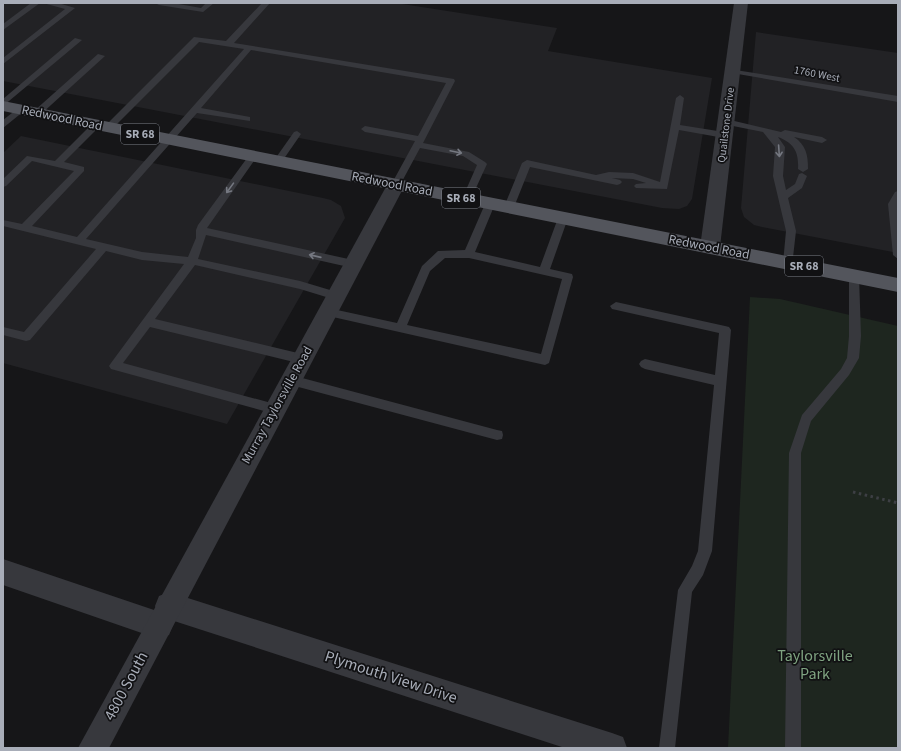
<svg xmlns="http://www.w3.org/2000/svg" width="901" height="751" viewBox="0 0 901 751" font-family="'Source Sans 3',sans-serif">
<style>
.built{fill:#222225}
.green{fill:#1e261f}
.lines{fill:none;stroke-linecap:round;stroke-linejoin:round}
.path{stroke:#3d3f44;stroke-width:3;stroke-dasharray:2.5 3.5;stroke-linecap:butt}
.service{fill:#37383d;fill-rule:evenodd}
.minor{fill:#37383d;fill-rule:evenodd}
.tertiary{fill:#37383d;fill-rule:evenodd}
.primary{fill:#53555c;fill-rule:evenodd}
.oneway{stroke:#757881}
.labels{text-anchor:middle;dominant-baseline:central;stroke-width:3.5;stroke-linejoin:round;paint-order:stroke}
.far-street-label{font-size:11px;fill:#a8adb8;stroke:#111113}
.shield{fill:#111113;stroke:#7b7e86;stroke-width:1}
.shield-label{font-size:12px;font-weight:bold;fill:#a8adb8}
.street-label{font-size:13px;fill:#a8adb8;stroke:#111113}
.near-park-label{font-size:16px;fill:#7fa381;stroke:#111113}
.near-street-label{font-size:16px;fill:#a8adb8;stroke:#111113}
</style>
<rect width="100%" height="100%" fill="#161618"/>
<!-- built -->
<g class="built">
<polygon points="3,3 396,3 557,28 548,51 712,78 692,199 687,206 679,209 662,208 3,81"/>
<polygon points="756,32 898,53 898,253 762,227 754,225 744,217 741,208"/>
<polygon points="21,136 323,198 331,200 341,206 345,218 227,424 3,363 3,153"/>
</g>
<!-- green -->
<polygon class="green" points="750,297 780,299 898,326 898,748 728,748"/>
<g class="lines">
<!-- path -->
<polyline class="path" points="853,492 898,503"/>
<!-- service -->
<g class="service">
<polygon points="31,3 40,3 3,30 3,24"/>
<polygon points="43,3 58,3 75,8 3,64 3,58 65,9"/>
<polygon points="155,3 173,3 201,8 206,3 214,3 203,12 159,5"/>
<polygon points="262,3 270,3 234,43 454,79 455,81 423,143 469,152 485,162 487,164 470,201 464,201 462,199 477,165 463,156 420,148 399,187 393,187 391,185 415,141 365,132 361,129 365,126 418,136 446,83 251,50 201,108 250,117 250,121 197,113 86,239 142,252 188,257 196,238 196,230 198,225 250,154 256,154 256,158 207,228 353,260 358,264 353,268 206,235 198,259 300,281 340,293 342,296 340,299 336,300 300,289 195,265 155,319 302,354 306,356 308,359 306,362 302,364 150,327 123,363 275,404 279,405 281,409 279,413 275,414 111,369 109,366 111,363 184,264 142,260 106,251 30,340 26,341 3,335 3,327 24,332 96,249 3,226 3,220 22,224 74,171 32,161 6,186 3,187 3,179 27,156 55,161 93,123 99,123 99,127 64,162 84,167 84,171 32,226 77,237 244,49 199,42 112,129 106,129 106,125 194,37 226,41"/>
<polygon points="75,38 82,40 3,106 3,99"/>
<polygon points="98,54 105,56 40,115 34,115 34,111"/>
<polygon points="729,69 898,96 898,102 732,73 729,73"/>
<polygon points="680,95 684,98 680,125 724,132 728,135 724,138 679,130 667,189 636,188 634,186 636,184 646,183 633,179 612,178 620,180 622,182 620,184 617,185 530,167 514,207 509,210 506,209 504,207 522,163 527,160 596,175 609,172 633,173 660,182 676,98"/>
<polygon points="21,106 25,109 24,111 3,128 3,120"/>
<path d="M726 119 781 132 785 130 822 137 827 140 822 143 794 137C806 145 808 155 808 169L803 172 798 169C799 152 794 143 778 137L785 147 783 176 786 190 795 184 799 174 802 173 807 176 802 188 788 198 796 231 792 266 788 267 783 263 786 231 773 176 775 147 763 132 723 124 722 122Z"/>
<polygon points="297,131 301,134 281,163 275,163 275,159 294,132"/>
<polygon points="898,191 898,259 893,255 888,204 895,192"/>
<path d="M490 201 495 204 475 252 540 267 558 218 563 215 568 218 550 269 572 274 573 277 549 363 545 365 324 315 322 312 328 308 397 323 422 266 438 251 465 250 485 204ZM445 258H469L562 279 541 354 407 325 430 271Z"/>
<polygon points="854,272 859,276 861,336 859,358 849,375 811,421 801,453 801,748 785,748 789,453 802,415 841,369 847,358 849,336 849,276"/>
<polygon points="616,302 725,326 729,327 731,330 712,551 703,575 692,592 675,748 659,748 678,590 692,566 698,551 714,385 645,369 641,367 639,364 641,361 645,359 715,375 719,333 612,309 610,306"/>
<polygon points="291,375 497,430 502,431 503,435 502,439 497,440 291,385 287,383 285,380 287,377"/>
</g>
<!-- minor -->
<g class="minor">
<polygon points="734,3 748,3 720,247 717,252 710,254 703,252 700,247"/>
<polygon points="3,559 157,611 155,606 159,596 169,592 612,733 623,737 627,748 565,748 171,620 173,625 169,635 159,639 3,585"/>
</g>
<!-- tertiary -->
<polygon class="tertiary" points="396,179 402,181 405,185 109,748 78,748 387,185 390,181"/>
<!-- primary -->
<polygon class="primary" points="3,101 898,278 898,292 3,111"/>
</g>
<!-- one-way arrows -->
<defs><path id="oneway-shaft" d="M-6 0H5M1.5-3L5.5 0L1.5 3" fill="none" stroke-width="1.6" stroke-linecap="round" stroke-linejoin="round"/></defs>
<g class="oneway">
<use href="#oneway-shaft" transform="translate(779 151) rotate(86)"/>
<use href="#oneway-shaft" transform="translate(456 152) rotate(12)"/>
<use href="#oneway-shaft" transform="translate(230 188) rotate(126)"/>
<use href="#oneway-shaft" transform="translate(315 256) rotate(-167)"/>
</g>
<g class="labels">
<!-- far-street labels -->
<g class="far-street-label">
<text transform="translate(817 74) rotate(11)">1760 West</text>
<text transform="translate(726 125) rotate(-83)">Quailstone Drive</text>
</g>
<!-- shield labels -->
<g class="shield">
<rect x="121" y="124" width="38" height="20" rx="3"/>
<rect x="442" y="188" width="38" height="20" rx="3"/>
<rect x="785" y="256" width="38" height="20" rx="3"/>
</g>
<g class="shield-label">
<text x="140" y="134">SR 68</text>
<text x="461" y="198">SR 68</text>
<text x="804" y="266">SR 68</text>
</g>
<!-- street labels -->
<g class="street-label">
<text transform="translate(62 118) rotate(12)">Redwood Road</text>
<text transform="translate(392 184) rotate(11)">Redwood Road</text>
<text transform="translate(709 247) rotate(11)">Redwood Road</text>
<text transform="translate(277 405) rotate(-61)">Murray Taylorsville Road</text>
</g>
<!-- near-park labels -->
<g class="near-park-label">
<text x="815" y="656">Taylorsville<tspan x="815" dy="18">Park</tspan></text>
</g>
<!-- near-street labels -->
<g class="near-street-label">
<text transform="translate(391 677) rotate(18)">Plymouth View Drive</text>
<text transform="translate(126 686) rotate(-62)">4800 South</text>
</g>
</g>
<!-- border -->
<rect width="901" height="751" fill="none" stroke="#a8adb8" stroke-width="8"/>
</svg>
